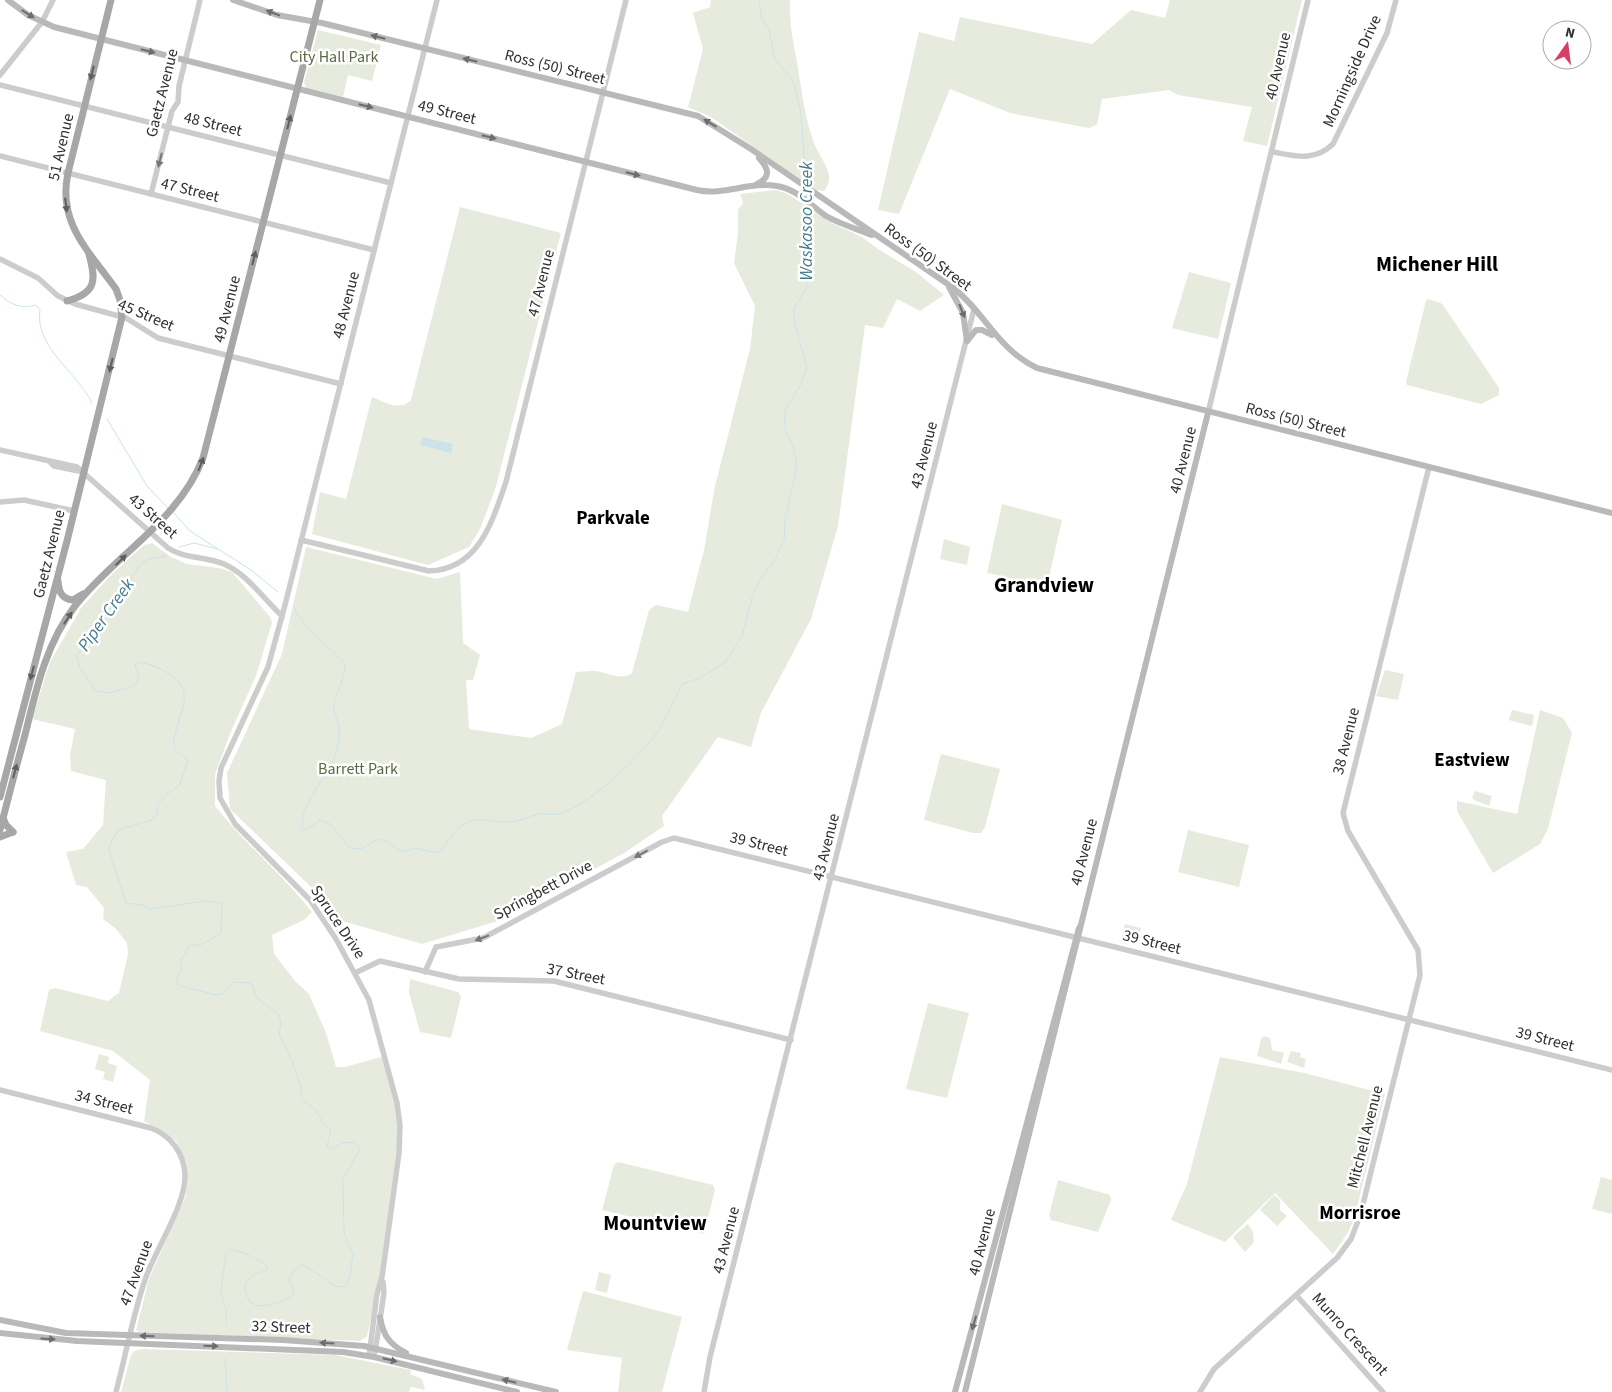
<svg xmlns="http://www.w3.org/2000/svg" width="1612" height="1392" viewBox="0 0 1612 1392" font-family="'Source Sans 3',sans-serif">
<style>
.green{fill:#e7ebde}
.water{fill:#cce3ea}
.lines{fill:none;stroke-linecap:round;stroke-linejoin:round}
.stream{stroke:#cce3ea;stroke-width:1}
.tertiary{stroke:#ccc;stroke-width:5.5}
.secondary{stroke:#b9b9b9;stroke-width:6}
.primary{stroke:#a7a7a7;stroke-width:7}
.oneway{fill:#6d6d6d}
.oneway2{fill:#5f5f5f}
.oneway3{fill:#767676}
.labels{text-anchor:middle;dominant-baseline:central;stroke-width:5;stroke-linejoin:round;paint-order:stroke}
.park-label{font-size:16px;fill:#59683f;stroke:#fff}
.street-label{font-size:16px;fill:#2f2f2f;stroke:#fff}
.water-label{font-size:18px;font-style:italic;fill:#427c8c;stroke:#fff}
.quarter-label{font-size:19px;font-weight:bold;fill:#000;stroke:#fff}
.district-label{font-size:21px;font-weight:bold;fill:#000;stroke:#fff}
</style>
<rect width="100%" height="100%" fill="#fff"/>
<!-- green -->
<g class="green">
<path d="M711 0H790C789 25 794 44 798 68 802 93 805 118 814 143 819 158 838 175 824 191L815 190 711 117 688 107 703 49 693 13 710 7Z"/>
<polygon points="1170,0 1302,0 1267,146 1243,141 1252,107 1178,95 1169,90 1102,99 1097,125 1089,128 1010,113 950,89 899,214 878,210 919,32 954,41 960,17 1092,44 1131,10 1165,18"/>
<polygon points="318,30 381,45 372,81 348,75 343,97 306,88 304,82"/>
<path d="M776 190 788 194 832 223 862 237 878 249 916 272 944 295 920 311 897 299 883 328 865 325 838 526 811 619 761 713 751 747 718 737 662 816 664 826 624 853 501 920 422 944 336 919 324 911 309 885 230 809 227 773 282 654 306 547 437 579 460 572 463 643 480 655 473 680H466L469 729 531 738 562 724 576 672C582 672 590 670 596 671 609 673 621 681 632 673L649 610 656 605 688 612 704 550 715 486 750 349 755 306 734 263 738 233V210L743 203 740 194Z"/>
<path d="M460 207 561 233 495 490 480 529 469 547 428 565 312 534 320 492 346 499 372 397C385 402 399 412 411 400Z"/>
<polygon points="1189,272 1231,283 1218,339 1172,328"/>
<polygon points="1428,299 1441,303 1445,308 1499,388 1499,395 1481,404 1407,385 1406,382 1426,301"/>
<polygon points="1002,504 1062,520 1047,586 987,573"/>
<polygon points="944,539 970,547 967,565 940,559"/>
<path d="M152 543 171 557 187 564 219 568 232 572 270 617 272 623 256 676 232 729 215 774V806C245 844 282 874 312 912L304 920 272 935 274 954 296 982 309 994 326 1033 336 1067H345L384 1056 400 1126 377 1294 367 1336 360 1341 140 1332 136 1330 149 1279 185 1198 188 1181 187 1163 176 1141 144 1121 150 1080 113 1051 40 1031 49 990 55 988 108 1001 119 993 128 954 127 943 116 929 103 919 104 908 87 887 76 885 66 852 83 849 103 825 106 780 71 771 70 755 75 729 32 719 50 662 81 608 111 575 144 545Z"/>
<polygon points="1385,670 1404,674 1398,700 1376,696"/>
<polygon points="1512,710 1534,715 1532,726 1509,720"/>
<polygon points="1540,710 1563,718 1572,733 1548,829 1540,844 1493,873 1457,811 1457,801 1517,814"/>
<polygon points="941,754 1000,769 985,827 981,833 973,833 924,820"/>
<polygon points="1475,791 1492,796 1489,806 1474,800 1472,797"/>
<polygon points="1188,830 1249,845 1239,887 1178,872"/>
<polygon points="1125,924 1141,928 1139,939 1122,936"/>
<polygon points="410,979 458,992 461,997 451,1038 420,1032 409,992"/>
<polygon points="928,1003 969,1013 947,1098 906,1089"/>
<polygon points="1264,1036 1270,1038 1272,1050 1284,1053 1281,1064 1257,1056 1261,1039"/>
<polygon points="1291,1051 1301,1053 1300,1057 1306,1059 1304,1068 1287,1062"/>
<polygon points="99,1054 109,1057 108,1063 117,1066 113,1082 103,1079 105,1072 95,1069"/>
<polygon points="1220,1057 1304,1073 1385,1094 1355,1215 1349,1231 1333,1254 1275,1193 1225,1242 1171,1220 1187,1184"/>
<polygon points="618,1162 713,1185 715,1190 704,1234 602,1210 614,1165"/>
<polygon points="1601,1177 1612,1180 1612,1214 1592,1209"/>
<polygon points="1058,1180 1110,1195 1111,1200 1098,1232 1051,1220 1049,1215"/>
<polygon points="1274,1195 1280,1200 1280,1210 1287,1216 1277,1226 1260,1210"/>
<polygon points="1248,1224 1253,1232 1254,1242 1245,1252 1234,1239 1234,1236"/>
<polygon points="599,1272 611,1275 607,1293 595,1290"/>
<polygon points="583,1291 682,1317 662,1392 618,1392 622,1358 567,1350"/>
<polygon points="142,1349 336,1355 411,1370 410,1374 422,1379 425,1390 411,1387 409,1392 121,1392 131,1355 134,1351"/>
</g>
<!-- water -->
<polygon class="water" points="422,437 453,444 451,453 420,445"/>
<g class="lines">
<!-- stream -->
<g class="stream">
<polyline points="759,0 762,19 769,30 775,59 793,81 801,113 806,183"/>
<polyline points="806,190 807,198"/>
<path d="M0 295C11 305 21 309 36 305L40 310C34 347 78 373 92 403"/>
<polyline points="107,419 147,486 168,508"/>
<polyline points="173,512 190,531 251,570 278,592"/>
<polyline points="179,547 194,543 217,549"/>
<path d="M164 554 161 557 149 559 141 564 110 609 99 618 77 656 80 668 96 691 109 693 134 686 139 678 135 665 139 662C148 663 156 667 164 671 203 691 174 717 174 744 174 754 184 755 188 761L179 786 167 794 158 804V813L151 820 119 830 111 842 109 849 126 903 142 905 149 909 206 901 222 903 221 934 200 945H193L188 948 180 962 182 970 176 980 178 985 216 995 223 994 233 982 251 983 257 998 279 1015 281 1023 279 1035 292 1061 301 1087 302 1100 316 1110 323 1123 331 1129 327 1146 333 1149 342 1143 355 1142 360 1149 343 1179 344 1233 353 1254 350 1276 347 1284 343 1287 336 1286 302 1264 294 1270 289 1280 294 1290 292 1297C273 1305 245 1317 245 1283L253 1275 267 1270V1266C263 1261 237 1249 229 1249L226 1253 221 1290 223 1303 226 1308V1325"/>
<polyline points="162,557 166,556"/>
<path d="M294 608C305 630 328 645 345 664 345 680 335 693 334 708 334 715 338 721 339 727 340 733 338 744 337 750 329 779 301 798 302 829L307 830 320 820 330 824 350 848 361 849 378 839C388 841 393 847 403 852L414 848 438 853C449 843 452 830 466 823 479 817 490 821 503 822 517 823 527 817 540 814 546 814 553 815 559 814 587 807 635 761 653 738 665 722 673 702 682 684L700 678 724 663 731 654 742 636 752 598 761 578 776 558 784 540 785 519 797 466 793 445 784 428 785 410 800 386 807 368 794 320V309L806 288 809 276 807 205"/>
<polyline points="225,1358 227,1392"/>
</g>
<!-- tertiary -->
<g class="tertiary">
<polyline points="0,75 42,22 53,0"/>
<polyline points="0,85 391,183"/>
<path d="M1273 152C1296 156 1314 162 1333 144L1387 33 1396 0"/>
<polyline points="0,156 374,250"/>
<polyline points="151,194 172,111 178,102 179,86 200,0"/>
<polyline points="0,259 38,278 58,296 75,304 126,318 158,338 341,384"/>
<polyline points="1208,413 1308,0"/>
<path d="M0 450 77 467 168 548C185 559 205 556 224 564 247 574 264 599 282 616"/>
<polyline points="50,462 54,466 84,472"/>
<polyline points="0,502 24,500 74,511"/>
<path d="M301 540 429 571C479 569 492 522 506 482L626 0"/>
<polyline points="425,972 436,947 483,938 662,842 674,838 1612,1070"/>
<polyline points="355,973 380,961 459,979 554,981 791,1040"/>
<path d="M0 1090 151 1128C170 1135 184 1153 185 1174 187 1202 156 1249 146 1277 133 1314 126 1354 116 1392"/>
<polyline points="1296,1295 1383,1392"/>
<polyline points="375,1352 384,1293 383,1282"/>
<polyline points="369,1356 377,1294 382,1277 399,1153 400,1126 397,1103 369,1000 336,939 310,900 235,824 220,798 219,781 221,768 268,667 285,605 437,0"/>
<polyline points="704,1392 710,1357 974,309"/>
<polyline points="1200,1392 1214,1369 1337,1258 1351,1239 1360,1216 1420,975 1418,950 1348,831 1343,813 1429,467"/>
</g>
<!-- secondary -->
<g class="secondary">
<path d="M8 0 28 15 54 27 697 190C724 196 750 181 777 186 797 189 810 205 826 216 840 224 857 229 872 235"/>
<path d="M233 0 277 15 322 23 698 116 751 149 952 287C985 312 997 349 1037 368L1612 513"/>
<path d="M757 184C772 177 768 168 759 158"/>
<polyline points="949,287 963,313 967,341"/>
<polyline points="967,341 976,330 982,330 992,335"/>
<path d="M380 1317C383 1335 389 1344 406 1353"/>
<polyline points="0,1320 66,1333 283,1340 364,1346 556,1392"/>
<polyline points="0,1333 77,1341 343,1352 374,1357 517,1392"/>
<polyline points="955,1392 1079,928"/>
<polyline points="965,1392 1208,413"/>
</g>
<!-- primary -->
<g class="primary">
<path d="M67 301C97 293 96 280 89 254"/>
<path d="M58 581C59 591 61 599 73 600L83 594"/>
<path d="M0 797 67 541 122 317 120 300 116 289C89 251 57 223 68 173L111 0"/>
<polyline points="3,818 6,825 13,832"/>
<path d="M0 830C8 799 16 767 25 735 36 690 46 643 75 606 116 554 178 522 203 458L320 0"/>
<polyline points="0,837 13,832"/>
</g>
</g>
<!-- one-way arrows -->
<defs><path id="oneway-solid" d="M-6-.8H1V-3.2L6.5 0L1 3.2V.8H-6Z" transform="scale(1.25)"/></defs>
<g class="oneway">
<use href="#oneway-solid" transform="translate(273 13) rotate(-159)"/>
<use href="#oneway-solid" transform="translate(28 14) rotate(32)"/>
<use href="#oneway-solid" transform="translate(378 37) rotate(-166)"/>
<use href="#oneway-solid" transform="translate(148 51) rotate(14)"/>
<use href="#oneway-solid" transform="translate(470 60) rotate(-166)"/>
<use href="#oneway-solid" transform="translate(366 106) rotate(14)"/>
<use href="#oneway-solid" transform="translate(710 123) rotate(-149)"/>
<use href="#oneway-solid" transform="translate(489 137) rotate(14)"/>
<use href="#oneway-solid" transform="translate(633 174) rotate(14)"/>
<use href="#oneway-solid" transform="translate(962 311) rotate(68)"/>
<use href="#oneway-solid" transform="translate(974 1323) rotate(107)"/>
<use href="#oneway-solid" transform="translate(147 1336) rotate(-178)"/>
<use href="#oneway-solid" transform="translate(48 1339) rotate(4)"/>
<use href="#oneway-solid" transform="translate(327 1343) rotate(-176)"/>
<use href="#oneway-solid" transform="translate(211 1346) rotate(1)"/>
<use href="#oneway-solid" transform="translate(390 1360) rotate(13)"/>
<use href="#oneway-solid" transform="translate(509 1381) rotate(-166)"/>
</g>
<g class="oneway2">
<use href="#oneway-solid" transform="translate(92 73) rotate(104)"/>
<use href="#oneway-solid" transform="translate(289 122) rotate(-76)"/>
<use href="#oneway-solid" transform="translate(66 205) rotate(83)"/>
<use href="#oneway-solid" transform="translate(254 258) rotate(-76)"/>
<use href="#oneway-solid" transform="translate(111 365) rotate(103)"/>
<use href="#oneway-solid" transform="translate(201 464) rotate(-69)"/>
<use href="#oneway-solid" transform="translate(121 560) rotate(-44)"/>
<use href="#oneway-solid" transform="translate(68 618) rotate(-56)"/>
<use href="#oneway-solid" transform="translate(32 673) rotate(105)"/>
<use href="#oneway-solid" transform="translate(15 771) rotate(-75)"/>
</g>
<g class="oneway3">
<use href="#oneway-solid" transform="translate(160 160) rotate(104)"/>
<use href="#oneway-solid" transform="translate(641 854) rotate(152)"/>
<use href="#oneway-solid" transform="translate(482 938) rotate(159)"/>
</g>
<g class="labels">
<!-- park labels -->
<g class="park-label">
<text x="334" y="57">City Hall Park</text>
<text x="358" y="769">Barrett Park</text>
</g>
<!-- street labels -->
<g class="street-label">
<text transform="translate(1278 66) rotate(-77)">40 Avenue</text>
<text transform="translate(555 67) rotate(14)">Ross (50) Street</text>
<text transform="translate(1352 71) rotate(-66)">Morningside Drive</text>
<text transform="translate(162 93) rotate(-76)">Gaetz Avenue</text>
<text transform="translate(447 112) rotate(14)">49 Street</text>
<text transform="translate(213 124) rotate(14)">48 Street</text>
<text transform="translate(61 147) rotate(-77)">51 Avenue</text>
<text transform="translate(190 190) rotate(14)">47 Street</text>
<text transform="translate(928 257) rotate(36)">Ross (50) Street</text>
<text transform="translate(541 283) rotate(-76)">47 Avenue</text>
<text transform="translate(346 305) rotate(-76)">48 Avenue</text>
<text transform="translate(227 309) rotate(-76)">49 Avenue</text>
<text transform="translate(146 315) rotate(23)">45 Street</text>
<text transform="translate(1296 420) rotate(14)">Ross (50) Street</text>
<text transform="translate(924 455) rotate(-76)">43 Avenue</text>
<text transform="translate(1183 460) rotate(-76)">40 Avenue</text>
<text transform="translate(153 516) rotate(41)">43 Street</text>
<text transform="translate(49 554) rotate(-76)">Gaetz Avenue</text>
<text transform="translate(1346 741) rotate(-76)">38 Avenue</text>
<text transform="translate(759 844) rotate(14)">39 Street</text>
<text transform="translate(826 847) rotate(-76)">43 Avenue</text>
<text transform="translate(1084 852) rotate(-76)">40 Avenue</text>
<text transform="translate(543 890) rotate(-28)">Springbett Drive</text>
<text transform="translate(338 922) rotate(56)">Spruce Drive</text>
<text transform="translate(1152 942) rotate(14)">39 Street</text>
<text transform="translate(576 974) rotate(11)">37 Street</text>
<text transform="translate(1545 1039) rotate(14)">39 Street</text>
<text transform="translate(104 1102) rotate(14)">34 Street</text>
<text transform="translate(1365 1137) rotate(-76)">Mitchell Avenue</text>
<text transform="translate(726 1240) rotate(-76)">43 Avenue</text>
<text transform="translate(982 1242) rotate(-76)">40 Avenue</text>
<text transform="translate(136 1273) rotate(-70)">47 Avenue</text>
<text transform="translate(281 1327) rotate(2)">32 Street</text>
<text transform="translate(1350 1334) rotate(48)">Munro Crescent</text>
</g>
<!-- water labels -->
<g class="water-label">
<text transform="translate(806 221) rotate(-90)">Waskasoo Creek</text>
<text transform="translate(106 615) rotate(-55)">Piper Creek</text>
</g>
<!-- quarter labels -->
<g class="quarter-label">
<text x="613" y="518">Parkvale</text>
<text x="1472" y="760">Eastview</text>
<text x="1360" y="1213">Morrisroe</text>
</g>
<!-- district labels -->
<g class="district-label">
<text x="1437" y="264">Michener Hill</text>
<text x="1044" y="585">Grandview</text>
<text x="655" y="1223">Mountview</text>
</g>
</g>
<!-- north arrow -->
<g transform="translate(1567 45) rotate(14)"><circle r="24" fill="#ffffff" stroke="#acacac"/>
<path d="M0-4L9 19L0 12L-9 19Z" fill="#d93e64"/>
<text y="-8" font-size="14" font-weight="bold" text-anchor="middle" fill="#2f2f2f">N</text>
</g>
</svg>
